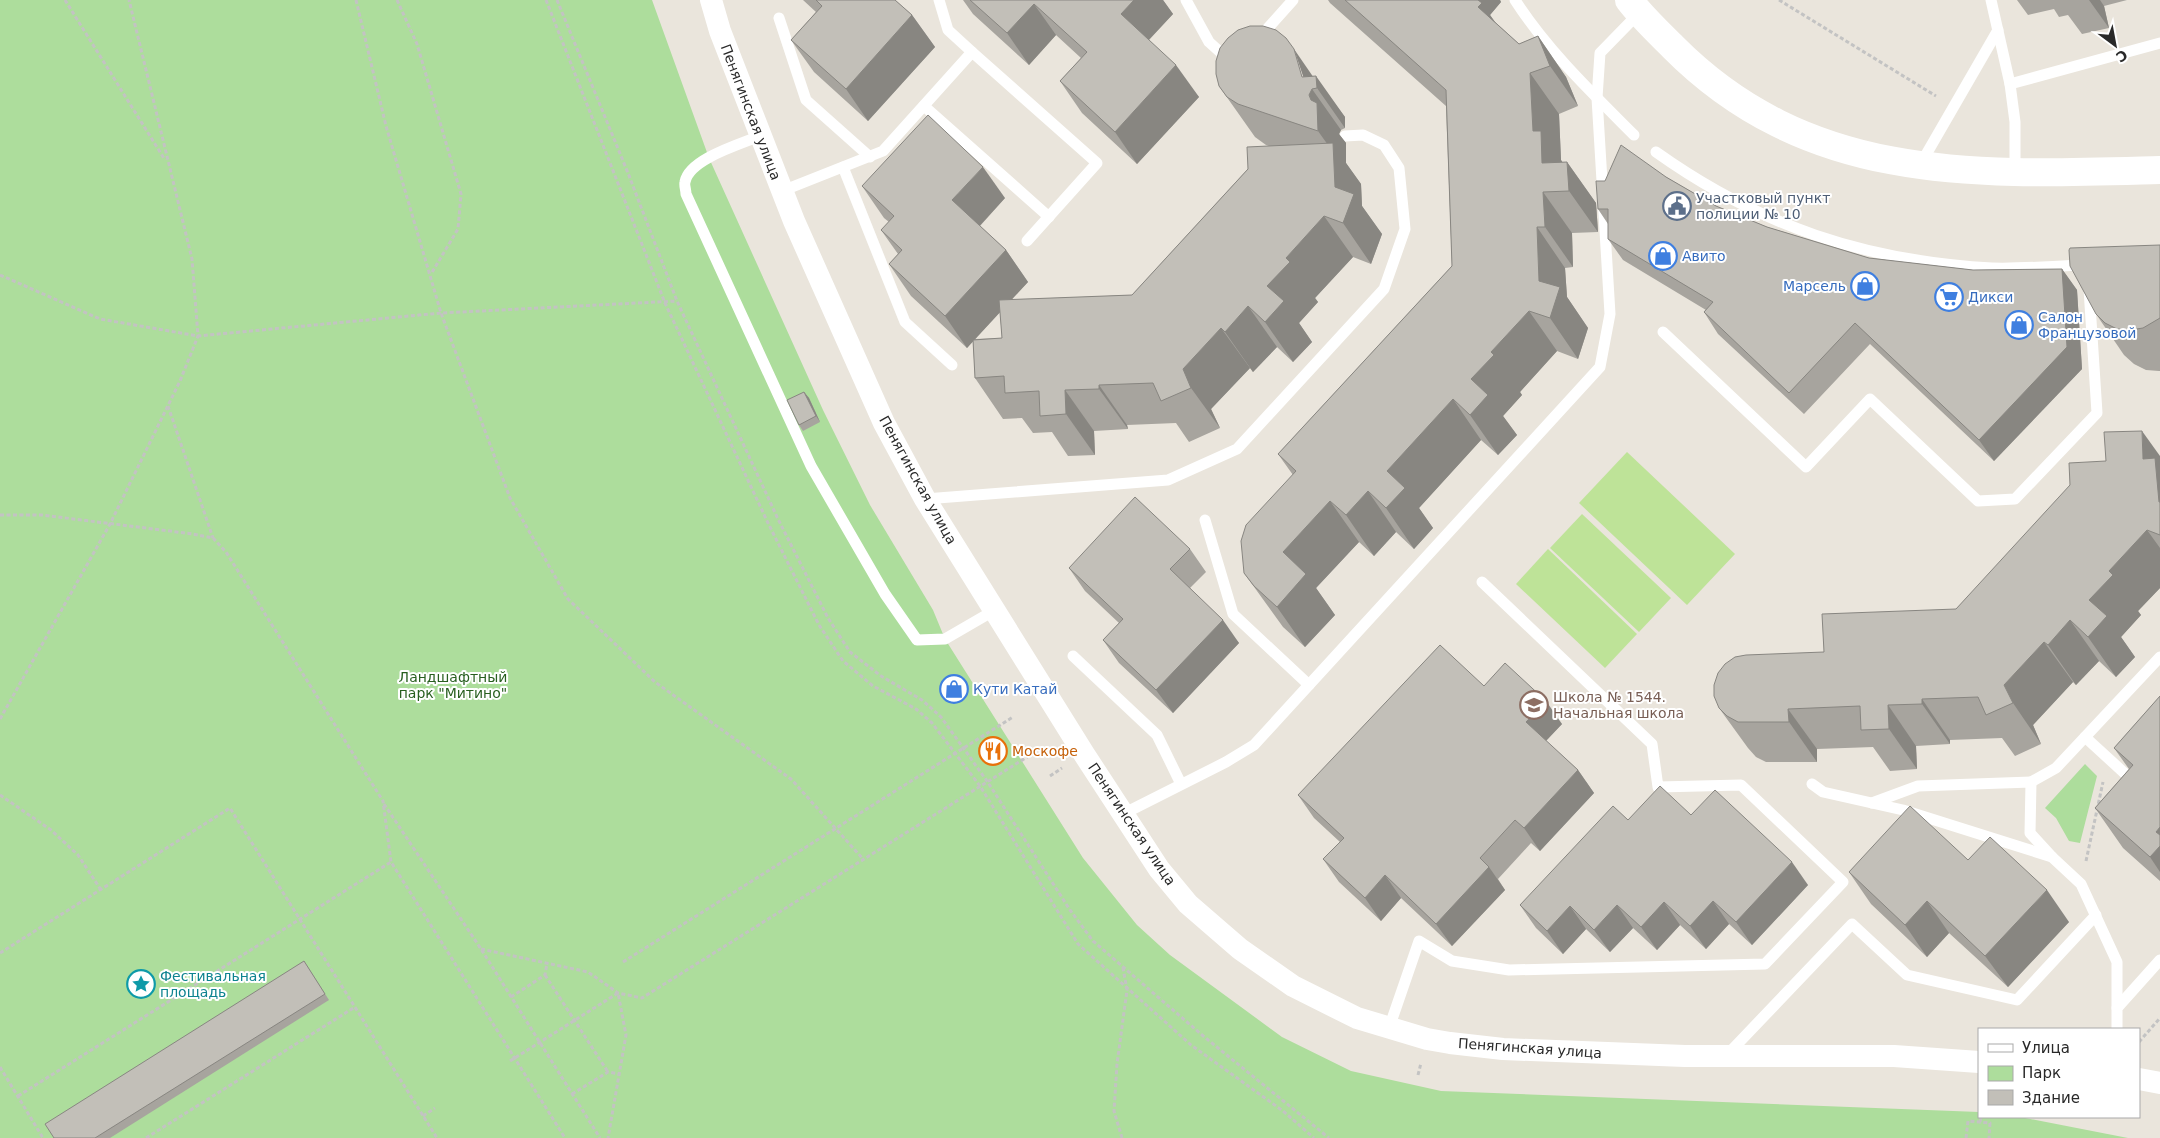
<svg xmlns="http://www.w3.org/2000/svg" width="2160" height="1138" viewBox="0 0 2160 1138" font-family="'DejaVu Sans',sans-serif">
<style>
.green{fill:#addd9c}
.pitch{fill:#bee398}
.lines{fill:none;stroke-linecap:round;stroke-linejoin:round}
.path{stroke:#c3c3c3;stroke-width:3;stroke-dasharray:4 2.5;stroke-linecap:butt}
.service{stroke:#fff;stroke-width:11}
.minor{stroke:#fff;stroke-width:22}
.secondary{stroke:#fff;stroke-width:28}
.wall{fill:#a7a49e;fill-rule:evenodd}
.shaded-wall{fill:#888681}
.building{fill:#c2bfb8;stroke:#888681}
.labels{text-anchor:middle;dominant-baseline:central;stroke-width:4;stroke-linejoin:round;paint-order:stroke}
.street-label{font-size:14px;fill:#292929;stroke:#fff}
.service-label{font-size:14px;fill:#4e5e75;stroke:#fff;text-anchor:start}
.shop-label{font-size:14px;fill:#366cbe;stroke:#fff;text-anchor:start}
.park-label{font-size:14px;fill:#285f1f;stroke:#fff}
.education-label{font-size:14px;fill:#785e54;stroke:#fff;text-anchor:start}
.food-label{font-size:14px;fill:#c56008;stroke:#fff;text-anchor:start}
.culture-label{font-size:14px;fill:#0d838f;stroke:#fff;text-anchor:start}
</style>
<rect width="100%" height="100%" fill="#eae5dc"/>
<!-- green -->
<g class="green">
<polygon points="0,0 652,0 709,158 823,410 870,505 933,610 945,639 1083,858 1137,925 1170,955 1282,1037 1351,1071 1441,1091 1979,1112 1979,1117 2020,1117 2128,1138 0,1138"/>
<polygon points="2085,764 2097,776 2080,843 2069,841 2056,818 2045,808"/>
</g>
<!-- pitch -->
<g class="pitch">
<polygon points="1627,452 1735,554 1687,605 1579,503"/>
<polygon points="1582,514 1671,598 1639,632 1550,548"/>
<polygon points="1548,549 1637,634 1605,668 1516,584"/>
</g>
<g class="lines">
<!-- path -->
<g class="path">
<polyline points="65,0 165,160"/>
<polyline points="356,0 386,126 441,313 510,498 568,599 655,682 791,779 863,859"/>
<polyline points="397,0 417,44 461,194 458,229 431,274"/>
<polyline points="546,0 665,303 768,523 819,625 843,661 873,686 916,709 932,723 980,786 1078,944 1191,1045 1283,1111 1314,1138"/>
<polyline points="557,0 628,173 677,301 778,519 828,618 850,652 881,676 922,700 941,717 987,781 1070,910 1093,941 1202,1035 1329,1138"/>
<polyline points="1779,0 1936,96"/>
<polyline points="0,275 100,319 198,336 441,313 677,301"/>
<polyline points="168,406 213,538"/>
<polyline points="0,515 42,515 193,534 213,538 226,552 383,801 391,862 565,1138"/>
<polyline points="0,719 110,524 180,381 198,336 192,259 129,0"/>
<polyline points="1050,776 1062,768"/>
<polyline points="0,795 51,830 78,855 101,890"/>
<polyline points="384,804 481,949 600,1138"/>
<polyline points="2086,861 2103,782"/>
<polyline points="481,949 588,972 618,993 642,998 1035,752"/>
<polyline points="0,953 230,808 437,1138"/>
<polyline points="623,962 1013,717"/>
<polyline points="545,975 608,1072"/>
<polyline points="511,997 545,975 547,963"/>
<polyline points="2139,1042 2160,1018"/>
<polyline points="510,1061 618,993 626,1035 608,1138"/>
<polyline points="0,1067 43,1138"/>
<polyline points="1418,1075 1421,1063"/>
<polyline points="572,1094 608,1072 619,1074"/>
<polyline points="18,1096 391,862"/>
<polyline points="423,1116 435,1108"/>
<polyline points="1980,1122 1981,1117"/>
<polyline points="146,1138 355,1007"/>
<polyline points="1122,1138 1114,1111 1117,1064 1127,990 1123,968"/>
<polyline points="1966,1138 1968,1121 1990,1123 1989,1138"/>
</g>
<!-- service -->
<g class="service">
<polyline points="939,0 948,30 972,52"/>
<polyline points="1186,0 1209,42 1230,61"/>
<path d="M1515 0C1547 50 1592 93 1634 135"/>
<polyline points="1991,0 2010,84 2015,122 2015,172"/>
<polyline points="779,18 806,100 870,157"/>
<polyline points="1259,38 1293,0"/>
<polyline points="2010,84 2160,43"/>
<polyline points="924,106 1049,217"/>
<path d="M760 136C741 144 689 159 685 182 684 185 686 190 686 194L811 466 885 594 917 640 945 639 995 610"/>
<path d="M1656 152C1760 226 1865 261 1992 268 2022 269 2053 266 2083 265"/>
<polyline points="1920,165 1998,30"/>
<polyline points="843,167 905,322 952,365"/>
<polyline points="782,191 883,151 972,52 1097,163 1027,241"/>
<polyline points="1663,332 1806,467 1870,399 1978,501 2015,499 2097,413 2089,289"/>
<polyline points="925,499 1168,480 1237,449 1384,289 1405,229 1399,168 1384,145 1363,135 1345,136"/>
<polyline points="1205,520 1233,614 1309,685"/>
<polyline points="1073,656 1157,735 1181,784"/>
<polyline points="2085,737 2133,781 2135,779"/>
<polyline points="2031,782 2056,768 2160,657"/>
<polyline points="1812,784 1823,792 1903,810 2052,857 2081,884 2117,962 2117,1008"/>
<polyline points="1872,803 1918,786 2031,782 2030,833 2052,857"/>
<polyline points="1123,814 1226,762 1254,745 1600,367 1610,314 1597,98 1600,53 1639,13"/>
<polyline points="1389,1028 1419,941 1452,961 1509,970 1765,964 1843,882 1741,785 1658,787 1652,744 1482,582"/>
<polyline points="2117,1029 2117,1008 2160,960"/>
<polyline points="1727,1055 1852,924 1907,975 2017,1000 2096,915"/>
</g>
<!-- minor -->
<g class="minor">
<polyline points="711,0 720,31 794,221 884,423 925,499 1084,754 1159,869 1188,904 1240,949 1293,986 1357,1018 1427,1039 1450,1043 1503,1049 1685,1056 1894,1056 1979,1062"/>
<polyline points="2139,1079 2160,1083"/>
</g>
<!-- secondary -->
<path class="secondary" d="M1629 0C1642 17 1658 32 1673 47 1810 185 1981 175 2160 170"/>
</g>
<!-- wall -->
<g class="wall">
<polygon points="803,0 895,0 912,15 935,47 868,121 814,72 791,40 816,12"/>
<polygon points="963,0 1163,0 1173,14 1149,40 1199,97 1137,164 1082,113 1060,81 1081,58 1056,35 1029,65 973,14"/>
<polygon points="1328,0 1500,0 1501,2 1490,15 1495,22 1519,44 1538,36 1566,77 1578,106 1559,114 1561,160 1562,162 1567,162 1596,203 1598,232 1572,233 1573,267 1565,268 1567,297 1588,328 1578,359 1557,351 1520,392 1522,395 1503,416 1517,435 1498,455 1481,440 1419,508 1433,528 1414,549 1396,532 1374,556 1359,542 1316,588 1335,615 1305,647 1283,627 1244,573 1293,475 1278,454 1452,266 1446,106 1330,3"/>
<polygon points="2017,0 2127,0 2104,6 2109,28 2082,34 2068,15 2059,17 2054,9 2028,15"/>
<path d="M1313 76 1345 117V128L1341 130 1339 134 1346 143V163L1361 184 1362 206 1382 234 1371 264 1353 257 1315 298 1318 302 1299 323 1312 342 1293 362 1277 347 1253 372 1250 368 1211 409 1220 428 1189 442 1176 423 1127 425 1128 429 1094 431 1095 455 1068 456 1052 432 1033 433 1022 418 1003 419 975 378 973 341 967 348 911 296 889 264 898 254 881 230 889 222 884 218 862 186 1005 198 980 226 1006 250 1028 282 1011 300 1132 295 1269 146 1266 145 1255 137 1219 86ZM1000 312 1002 338 975 339Z"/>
<polygon points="1666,177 1716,206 1767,227 1869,258 1973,270 2062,269 2077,290 2082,369 1994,461 1870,344 1804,414 1718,334 1704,312 1706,310 1623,260 1608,239 1608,224 1598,209"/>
<polygon points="2160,245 2160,371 2159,371 2146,370 2134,364 2124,355 2096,314"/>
<polygon points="804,392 809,398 820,422 803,431 799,425"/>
<polygon points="2160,456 2160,588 2138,611 2141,615 2121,637 2135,657 2116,677 2099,661 2076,685 2073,682 2033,725 2041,744 2015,756 2002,738 1950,740 1950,744 1916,746 1917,769 1890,771 1873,747 1817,749 1817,762 1766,762 1756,757 1748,748 1719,708 1824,652 1956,609 2106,461"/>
<polygon points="1190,549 1206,572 1190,588 1239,643 1173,713 1119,663 1103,640 1119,623 1085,591 1069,568"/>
<polygon points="1484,686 1562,724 1546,741 1578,770 1594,793 1540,851 1531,843 1498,879 1505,890 1452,946 1401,898 1381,921 1339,882 1323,859 1340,842 1314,818 1298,795"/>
<polygon points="2160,696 2160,881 2123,848 2095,808 2129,769 2114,748"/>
<polygon points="1628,820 1808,885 1752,945 1729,924 1706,949 1680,925 1657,950 1633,928 1610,952 1586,929 1563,954 1536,928 1520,905"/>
<polygon points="1849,872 2069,922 2008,987 1949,933 1927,957 1871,904"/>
<polygon points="304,961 329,1000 110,1138 54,1138"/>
</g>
<!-- shaded-wall -->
<g class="shaded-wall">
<polygon points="1134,0 1163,0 1173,14 1143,46 1121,14"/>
<polygon points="1470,0 1500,0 1501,2 1490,15 1510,43"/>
<polygon points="2089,0 2100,0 2104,6 2109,28"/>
<polygon points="1034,4 1056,35 1029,65 1007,33"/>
<polygon points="912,15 935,47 868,121 846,89"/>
<polygon points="1538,36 1566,77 1578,106 1550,66"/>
<polygon points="1294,49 1316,81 1316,76 1345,117 1345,128 1317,88 1312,89 1341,130 1339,134 1346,143 1346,163 1361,184 1362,206 1382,234 1371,264 1343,223 1335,187 1333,152 1318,131 1311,100"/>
<polygon points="1176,65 1199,97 1137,164 1115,132"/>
<polygon points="1530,73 1559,114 1561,160 1568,170 1567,162 1596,203 1598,232 1569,191 1542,163 1533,131"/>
<polygon points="983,167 1005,198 974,232 952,200"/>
<polygon points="1543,192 1572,233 1573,267 1545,227"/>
<polygon points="1324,216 1353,257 1315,298 1318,302 1299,323 1312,342 1293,362 1265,322 1267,286 1286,258"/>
<polygon points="1537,227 1565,268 1567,297 1588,328 1578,359 1550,318 1539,281"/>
<polygon points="1006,250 1028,282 967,348 945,316"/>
<polygon points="2062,269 2077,290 2082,369 1994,461 1979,440"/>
<polygon points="1248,306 1277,347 1253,372 1225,332"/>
<polygon points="1529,311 1557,351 1520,392 1522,395 1503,416 1517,435 1498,455 1470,415 1471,379 1491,352"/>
<polygon points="1221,328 1250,368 1211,409 1220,428 1191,388 1183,369"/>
<polygon points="1099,385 1127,425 1128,429 1099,389"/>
<polygon points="1065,390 1094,431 1095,455 1066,414"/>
<polygon points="804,392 809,398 820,422 816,416"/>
<polygon points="1453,399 1481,440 1419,508 1433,528 1414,549 1386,508 1387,471"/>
<polygon points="2142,431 2160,456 2160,503 2143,459"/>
<polygon points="1368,491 1396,532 1374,556 1346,515"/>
<polygon points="1330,501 1359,542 1316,588 1335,615 1305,647 1277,607 1283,552"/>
<polygon points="2147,530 2160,548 2160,588 2138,611 2141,615 2121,637 2135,657 2116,677 2088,637 2089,600 2109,571"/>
<polygon points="1223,620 1239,643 1173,713 1156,690"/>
<polygon points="2070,620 2099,661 2076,685 2048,645"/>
<polygon points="2044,642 2073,682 2033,725 2041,744 2013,703 2004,685"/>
<polygon points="1922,699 1950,740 1950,744 1922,704"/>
<polygon points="1546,701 1562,724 1542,745 1526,722"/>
<polygon points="1888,705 1916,746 1917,769 1889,729"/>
<polygon points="1788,709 1817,749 1817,762 1789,722"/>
<polygon points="1578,770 1594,793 1540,851 1524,828"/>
<polygon points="2160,827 2160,838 2156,832"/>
<polygon points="2160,846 2160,872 2150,857"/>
<polygon points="1792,862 1808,885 1752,945 1736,922"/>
<polygon points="1489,867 1505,890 1452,946 1436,924"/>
<polygon points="1385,875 1401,898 1381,921 1365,898"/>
<polygon points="2047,890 2069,922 2008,987 1985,956"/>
<polygon points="1713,901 1729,924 1706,949 1690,926"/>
<polygon points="1927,901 1949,933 1927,957 1905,925"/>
<polygon points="1664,902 1680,925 1657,950 1641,927"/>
<polygon points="1617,905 1633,928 1610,952 1594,930"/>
<polygon points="1570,906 1586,929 1563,954 1547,931"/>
</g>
<!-- building -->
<g class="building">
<polygon points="816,0 895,0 912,15 846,89 791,40 822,6"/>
<polygon points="970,0 1134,0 1121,14 1176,65 1115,132 1060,81 1087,52 1034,4 1007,33"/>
<polygon points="1345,0 1478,0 1482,3 1478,7 1519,44 1538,36 1550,66 1530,73 1533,131 1541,131 1542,163 1567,162 1569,191 1543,192 1545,227 1537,227 1539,281 1560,287 1550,318 1529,311 1491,352 1494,355 1471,379 1488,395 1470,415 1453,399 1387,471 1405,488 1386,508 1368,491 1346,515 1330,501 1283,552 1306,574 1277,607 1254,586 1244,573 1241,541 1246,525 1296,471 1278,454 1452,266 1446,90"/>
<polygon points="1250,26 1263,26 1276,30 1286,38 1294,49 1302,77 1316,76 1317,88 1312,89 1309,95 1311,100 1317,103 1318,131 1238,104 1227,97 1219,86 1216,74 1216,61 1220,48 1228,38 1238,30"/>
<polygon points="928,115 983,167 952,200 1006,250 945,316 889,264 902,250 881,230 894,216 862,186"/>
<polygon points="1333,143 1335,187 1354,194 1343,223 1324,216 1286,258 1290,262 1267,286 1284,301 1265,322 1248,306 1225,332 1221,328 1183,369 1191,388 1161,401 1153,383 1099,385 1099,389 1065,390 1066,414 1040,416 1039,391 1005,393 1004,376 975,378 973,340 1002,338 999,300 1132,295 1248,169 1247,147"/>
<polygon points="1621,145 1666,177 1716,206 1767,227 1869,258 1973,270 2062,269 2067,347 1979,440 1855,323 1789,393 1704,312 1713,302 1608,239 1608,209 1598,209 1596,181 1605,181"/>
<polygon points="2160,245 2160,318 2143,328 2130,330 2117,329 2105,323 2096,314 2070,266 2069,250 2070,248"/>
<polygon points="804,392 816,416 799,425 787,400"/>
<polygon points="2142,431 2143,459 2155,458 2159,502 2160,502 2160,535 2147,530 2109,571 2113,575 2089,600 2107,616 2088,637 2070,620 2048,645 2044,642 2004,685 2013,703 1986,715 1978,697 1922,699 1922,704 1888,705 1889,729 1861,730 1860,706 1788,709 1789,722 1738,722 1727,716 1719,708 1714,696 1714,685 1718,673 1725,664 1735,657 1746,655 1824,652 1822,614 1956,609 2070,485 2069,463 2106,461 2104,432"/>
<polygon points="1135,497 1190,549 1170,569 1223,620 1156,690 1103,640 1123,619 1069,568"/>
<polygon points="1440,645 1484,686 1505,663 1546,701 1526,722 1578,770 1524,828 1515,820 1480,858 1489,867 1436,924 1385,875 1365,898 1323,859 1344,838 1298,795"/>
<polygon points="2160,696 2160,827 2156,832 2160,835 2160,846 2150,857 2095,808 2133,765 2114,748"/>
<polygon points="1660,786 1691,815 1715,790 1792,862 1736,922 1713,901 1690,926 1664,902 1641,927 1617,905 1594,930 1570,906 1547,931 1520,905 1613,806 1628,820"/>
<polygon points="1910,806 1968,860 1990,837 2047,890 1985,956 1927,901 1905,925 1849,872"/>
<polygon points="304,961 325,994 95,1138 54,1138 45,1124"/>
</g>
<!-- icons -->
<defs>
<symbol id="civic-ring" viewBox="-11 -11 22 22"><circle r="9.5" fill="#fff" stroke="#5c6f8a" stroke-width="1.5"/><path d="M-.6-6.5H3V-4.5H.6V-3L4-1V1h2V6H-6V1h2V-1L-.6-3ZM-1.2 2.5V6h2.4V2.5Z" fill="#5c6f8a"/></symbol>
<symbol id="shop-ring" viewBox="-11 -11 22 22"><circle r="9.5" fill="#fff" stroke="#3f7fe0" stroke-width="1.5"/><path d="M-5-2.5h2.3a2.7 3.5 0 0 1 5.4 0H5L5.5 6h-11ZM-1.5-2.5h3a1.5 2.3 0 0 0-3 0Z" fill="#3f7fe0"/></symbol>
<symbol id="supermarket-ring" viewBox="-11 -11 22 22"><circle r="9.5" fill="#fff" stroke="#3f7fe0" stroke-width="1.5"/><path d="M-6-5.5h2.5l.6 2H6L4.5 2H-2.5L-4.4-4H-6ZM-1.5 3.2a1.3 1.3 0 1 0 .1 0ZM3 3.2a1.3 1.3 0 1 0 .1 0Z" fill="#3f7fe0"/></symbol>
<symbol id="school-ring" viewBox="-11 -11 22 22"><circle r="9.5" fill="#fff" stroke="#8d6e63" stroke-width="1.5"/><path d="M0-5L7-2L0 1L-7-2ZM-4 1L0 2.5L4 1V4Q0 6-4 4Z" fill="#8d6e63"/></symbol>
<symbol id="restaurant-ring" viewBox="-11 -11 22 22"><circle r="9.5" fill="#fff" stroke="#e8710a" stroke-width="1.5"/><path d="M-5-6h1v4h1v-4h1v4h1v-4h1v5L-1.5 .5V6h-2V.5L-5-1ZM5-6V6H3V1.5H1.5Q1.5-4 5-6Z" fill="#e8710a"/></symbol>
<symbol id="sight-ring" viewBox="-11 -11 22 22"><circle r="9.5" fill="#fff" stroke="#0f9aa8" stroke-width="1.5"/><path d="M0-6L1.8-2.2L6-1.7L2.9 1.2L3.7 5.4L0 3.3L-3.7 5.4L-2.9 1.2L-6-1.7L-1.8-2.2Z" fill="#0f9aa8"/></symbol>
</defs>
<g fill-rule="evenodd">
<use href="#civic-ring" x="1661" y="190" width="32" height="32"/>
<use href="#shop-ring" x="1647" y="240" width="32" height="32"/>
<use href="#shop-ring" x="1849" y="270" width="32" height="32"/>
<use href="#supermarket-ring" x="1933" y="281" width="32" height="32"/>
<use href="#shop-ring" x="2003" y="309" width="32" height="32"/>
<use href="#shop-ring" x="938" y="673" width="32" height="32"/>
<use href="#school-ring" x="1518" y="689" width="32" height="32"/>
<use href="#restaurant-ring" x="977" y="735" width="32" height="32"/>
<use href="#sight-ring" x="125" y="968" width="32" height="32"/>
</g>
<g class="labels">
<!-- street labels -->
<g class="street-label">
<text transform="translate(751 112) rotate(69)">Пенягинская улица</text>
<text transform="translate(918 480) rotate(61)">Пенягинская улица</text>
<text transform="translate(1132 824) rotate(56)">Пенягинская улица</text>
<text transform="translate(1530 1048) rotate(4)">Пенягинская улица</text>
</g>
<!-- service labels -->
<g class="service-label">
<text x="1696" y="198">Участковый пункт<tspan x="1696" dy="16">полиции № 10</tspan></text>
</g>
<!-- shop labels -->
<g class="shop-label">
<text x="1682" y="256">Авито</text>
<text x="1846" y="286" text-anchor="end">Марсель</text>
<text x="1968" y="297">Дикси</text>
<text x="2038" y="317">Салон<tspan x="2038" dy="16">Французовой</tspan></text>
<text x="973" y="689">Кути Катай</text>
</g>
<!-- park labels -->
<g class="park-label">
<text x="453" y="677">Ландшафтный<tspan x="453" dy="16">парк "Митино"</tspan></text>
</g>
<!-- education labels -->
<g class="education-label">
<text x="1553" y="697">Школа № 1544.<tspan x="1553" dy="16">Начальная школа</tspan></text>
</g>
<!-- food labels -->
<g class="food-label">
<text x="1012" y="751">Москофе</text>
</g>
<!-- culture labels -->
<g class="culture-label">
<text x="160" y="976">Фестивальная<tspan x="160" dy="16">площадь</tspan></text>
</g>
</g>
<!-- legend -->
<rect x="1978" y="1028" width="162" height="90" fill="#ffffff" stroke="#a9a9a9"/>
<rect x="1988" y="1044" width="25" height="8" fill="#ffffff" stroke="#a9a9a9"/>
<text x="2022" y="1053" font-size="15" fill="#292929">Улица</text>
<rect x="1988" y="1066" width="25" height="15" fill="#addd9c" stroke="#a9a9a9"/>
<text x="2022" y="1078" font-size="15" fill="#292929">Парк</text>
<rect x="1988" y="1090" width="25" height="15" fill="#c2bfb8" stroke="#a9a9a9"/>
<text x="2022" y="1103" font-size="15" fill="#292929">Здание</text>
<!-- north arrow -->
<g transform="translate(2115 45) rotate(148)" stroke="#ffffff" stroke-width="4" paint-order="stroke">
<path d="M0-4L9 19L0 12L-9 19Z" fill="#292929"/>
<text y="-8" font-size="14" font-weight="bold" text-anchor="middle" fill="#292929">С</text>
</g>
</svg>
